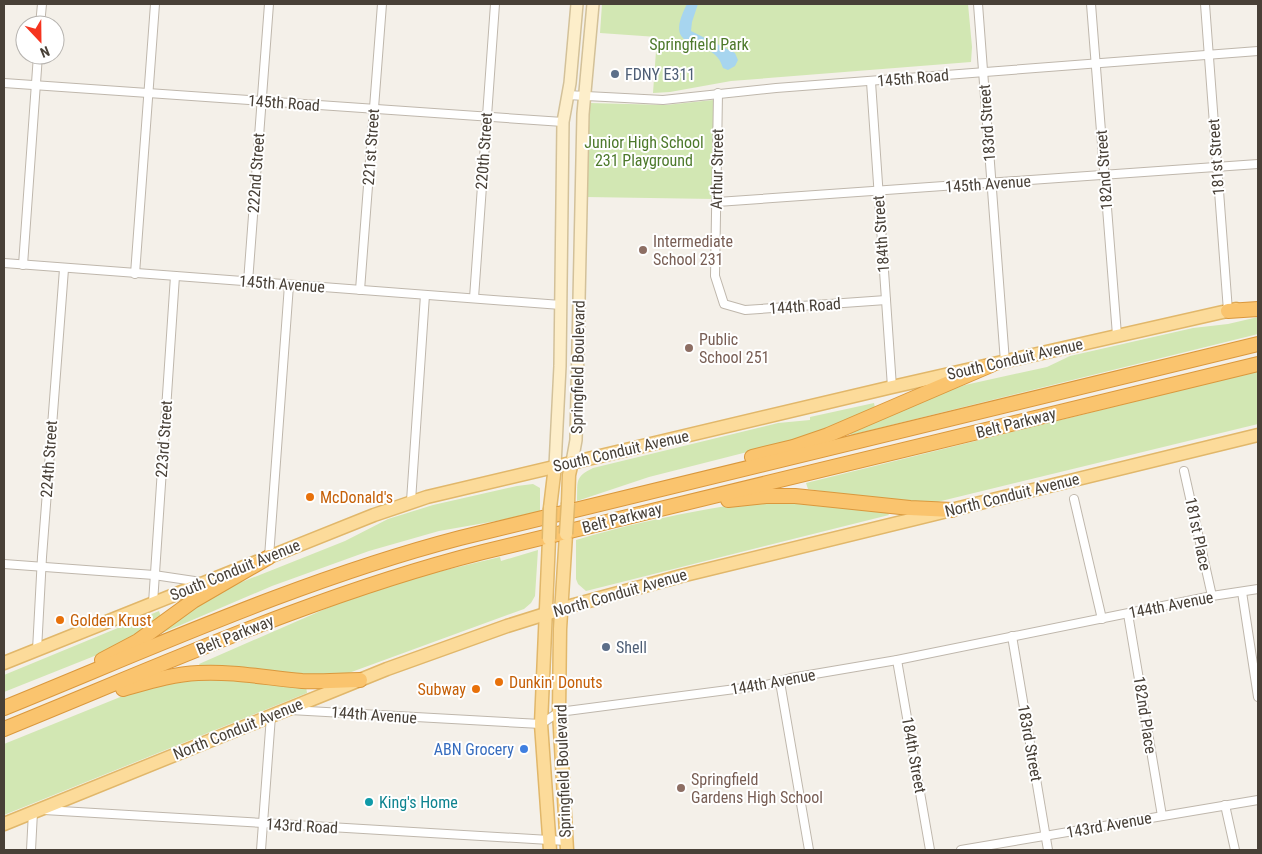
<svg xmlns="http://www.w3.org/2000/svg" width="1262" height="854" viewBox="0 0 1262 854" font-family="'Roboto Condensed',sans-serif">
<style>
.green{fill:#d2e7b3}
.water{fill:#a7d5ef}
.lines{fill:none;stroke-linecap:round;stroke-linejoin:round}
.street-casing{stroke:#bfb7ac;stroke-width:10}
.secondary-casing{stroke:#d3c199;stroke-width:14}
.primary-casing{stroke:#e1b76a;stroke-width:15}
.highway-casing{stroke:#da983d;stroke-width:16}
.street{stroke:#fff;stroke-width:8}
.secondary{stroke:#fdeeca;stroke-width:11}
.primary{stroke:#fcdb9a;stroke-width:12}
.highway{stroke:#fac46e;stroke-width:14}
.primary-bridge-casing{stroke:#e1b76a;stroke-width:15;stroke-linecap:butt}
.primary-bridge{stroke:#fcdb9a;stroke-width:12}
.service-dot{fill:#5c6f8a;stroke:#fff;stroke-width:2}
.education-dot{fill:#8d6e63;stroke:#fff;stroke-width:2}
.food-dot{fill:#e8710a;stroke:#fff;stroke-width:2}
.shop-dot{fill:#3f7fe0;stroke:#fff;stroke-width:2}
.culture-dot{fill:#0f9aa8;stroke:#fff;stroke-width:2}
.labels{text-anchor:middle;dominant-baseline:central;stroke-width:4;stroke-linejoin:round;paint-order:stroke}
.park-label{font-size:16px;fill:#4d792b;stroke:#fff}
.service-label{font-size:16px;fill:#4e5e75;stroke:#fff;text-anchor:start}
.street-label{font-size:16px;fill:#484037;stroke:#fff}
.education-label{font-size:16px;fill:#785e54;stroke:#fff;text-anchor:start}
.food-label{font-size:16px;fill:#c56008;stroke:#fff;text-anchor:start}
.shop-label{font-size:16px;fill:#366cbe;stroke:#fff;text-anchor:end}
.culture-label{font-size:16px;fill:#0d838f;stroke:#fff;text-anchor:start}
</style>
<rect width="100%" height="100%" fill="#f4f0e9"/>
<!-- green -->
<g class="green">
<polygon points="602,4 968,4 972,47 971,62 731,81 670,92 653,93 657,37 600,33"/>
<polygon points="713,100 714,199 586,197 590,103 666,105"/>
<polygon points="1258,317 1258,334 851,435 848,431 900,407 965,385 1047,367 1070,356 1193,328 1228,324"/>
<polygon points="1258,371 1258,424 933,503 906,504 808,489 806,483"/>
<path d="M874 403 875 408 795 440 649 477 577 501C578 482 574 477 593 468L778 423 810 420V417Z"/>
<polygon points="533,484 540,488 540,511 502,520 439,531 369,551 272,586 155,636 209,595 345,541 388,519 433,505 517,486"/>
<path d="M772 499 810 502 888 513 889 515 586 591 578 584 576 579V540C640 521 706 508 772 499Z"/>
<polygon points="538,550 535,596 531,603 524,609 346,674 313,677 249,669 200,666 199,664 341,602 408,579 500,557 501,561"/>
<polygon points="159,611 161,617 135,637 107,651 4,692 4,675"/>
<polygon points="194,676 306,686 307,693 4,815 4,744 145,687"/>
</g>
<!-- water -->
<path class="water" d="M687 4H698L692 22 691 31 735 53 738 60 735 66 728 70 723 68C714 33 659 58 687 4Z"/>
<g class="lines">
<defs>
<g id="street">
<polyline points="978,4 1005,362"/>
<polyline points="1091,4 1117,335"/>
<polyline points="1205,4 1228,311"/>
<polyline points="40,25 42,4"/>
<polyline points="871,82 892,387"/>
<polyline points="4,83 563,122"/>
<polyline points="718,93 715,276 724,304 745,310 886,300"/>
<polyline points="567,95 663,100 776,88 1258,51"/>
<polyline points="717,202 1258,164"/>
<polyline points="4,263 561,305"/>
<polyline points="23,265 38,55"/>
<polyline points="135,274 155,4"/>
<polyline points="248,282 269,4"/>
<polyline points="360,290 382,4"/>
<polyline points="474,298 495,4"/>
<polyline points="1184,471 1212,596"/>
<polyline points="1074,499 1102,619"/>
<polyline points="411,501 425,295"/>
<polyline points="269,557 289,285"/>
<polyline points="4,564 154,575 201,582"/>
<polyline points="1242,592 1258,697"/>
<polyline points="153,603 175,276"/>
<polyline points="1128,614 1162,816"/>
<polyline points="1012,636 1048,850"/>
<polyline points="37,650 42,557 64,269"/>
<polyline points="897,660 930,850"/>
<polyline points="780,682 809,850"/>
<polyline points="290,710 541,724 559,712 766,685 791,678 897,660 1212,596 1258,589"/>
<polyline points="1225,805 1235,850"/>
<polyline points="44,810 566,841"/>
<polyline points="31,850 33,812"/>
<polyline points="261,850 271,716"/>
<polyline points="961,850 1258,800"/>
</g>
<g id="secondary">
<polyline points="572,462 576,440 583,114 593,4"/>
<polyline points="555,466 560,366 563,122 570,83 577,4"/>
</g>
<g id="primary">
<polyline points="568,503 569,475 572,462"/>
<polyline points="550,508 555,466"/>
<polyline points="566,534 560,629 559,712 567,850"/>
<polyline points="549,539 541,724 550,850"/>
<polyline points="4,663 374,515 427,497 892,387 1236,309"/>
<polyline points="4,824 387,669 507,626 574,605 681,576 1258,435"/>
</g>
<g id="highway">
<polyline points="1228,311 1258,309"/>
<polyline points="752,457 793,447 828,435 991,365"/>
<polyline points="728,500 766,496 795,496 910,508 952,510"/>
<polyline points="102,660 138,641 193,601 269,557"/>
<path d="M123 689C148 682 173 674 198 673 233 671 267 678 302 681 321 682 341 680 360 680"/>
<path d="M4 708C154 647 303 579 460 538L1258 344"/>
<path d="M4 729C162 665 317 594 483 552L1258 364"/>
</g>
</defs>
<!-- street casing -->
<use href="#street" class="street-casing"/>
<!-- secondary casing -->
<use href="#secondary" class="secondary-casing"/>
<!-- primary casing -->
<use href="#primary" class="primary-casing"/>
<!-- highway casing -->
<use href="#highway" class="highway-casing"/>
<!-- street -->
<use href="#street" class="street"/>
<!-- secondary -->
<use href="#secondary" class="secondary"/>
<!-- primary -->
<use href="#primary" class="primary"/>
<!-- highway -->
<use href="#highway" class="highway"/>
<defs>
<g id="primary-bridge">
<polyline points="566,534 568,503"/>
<polyline points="549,539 550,508"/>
</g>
</defs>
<!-- primary-bridge casing -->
<use href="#primary-bridge" class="primary-bridge-casing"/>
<!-- primary-bridge -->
<use href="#primary-bridge" class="primary-bridge"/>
</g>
<!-- markers -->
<g class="service-dot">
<circle cx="615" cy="74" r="5"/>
<circle cx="606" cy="647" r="5"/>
</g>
<g class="education-dot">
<circle cx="643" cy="250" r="5"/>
<circle cx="689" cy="348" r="5"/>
<circle cx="681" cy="788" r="5"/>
</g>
<g class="food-dot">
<circle cx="310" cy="497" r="5"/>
<circle cx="60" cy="620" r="5"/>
<circle cx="499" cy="682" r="5"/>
<circle cx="476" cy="689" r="5"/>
</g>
<circle class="shop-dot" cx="524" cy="749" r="5"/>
<circle class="culture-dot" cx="369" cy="802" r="5"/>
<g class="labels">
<!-- park labels -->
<g class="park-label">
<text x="699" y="44">Springfield Park</text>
<text x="644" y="142">Junior High School<tspan x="644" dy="18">231 Playground</tspan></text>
</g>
<!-- service labels -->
<g class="service-label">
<text x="625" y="74">FDNY E311</text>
<text x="616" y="647">Shell</text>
</g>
<!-- street labels -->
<g class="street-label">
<text transform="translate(913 78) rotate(-5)">145th Road</text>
<text transform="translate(284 103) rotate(4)">145th Road</text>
<text transform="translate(987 123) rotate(-94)">183rd Street</text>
<text transform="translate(371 147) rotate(-86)">221st Street</text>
<text transform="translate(484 151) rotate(-86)">220th Street</text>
<text transform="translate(1216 157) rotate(-94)">181st Street</text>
<text transform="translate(717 169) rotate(-89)">Arthur Street</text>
<text transform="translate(1104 170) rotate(-94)">182nd Street</text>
<text transform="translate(256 173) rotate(-86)">222nd Street</text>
<text transform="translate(988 184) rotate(-4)">145th Avenue</text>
<text transform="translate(881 234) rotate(-94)">184th Street</text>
<text transform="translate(282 284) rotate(4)">145th Avenue</text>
<text transform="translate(805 306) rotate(-4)">144th Road</text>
<text transform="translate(1015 359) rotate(-13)">South Conduit Avenue</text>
<text transform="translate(578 367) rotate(-89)">Springfield Boulevard</text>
<text transform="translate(1016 423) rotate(-14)">Belt Parkway</text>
<text transform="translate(164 439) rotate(-86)">223rd Street</text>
<text transform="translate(621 451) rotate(-13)">South Conduit Avenue</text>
<text transform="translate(49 459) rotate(-86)">224th Street</text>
<text transform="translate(1012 495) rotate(-14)">North Conduit Avenue</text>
<text transform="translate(622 518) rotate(-14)">Belt Parkway</text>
<text transform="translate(1198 534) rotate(78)">181st Place</text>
<text transform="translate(235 570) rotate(-22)">South Conduit Avenue</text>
<text transform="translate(620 593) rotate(-16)">North Conduit Avenue</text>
<text transform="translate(1171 605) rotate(-11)">144th Avenue</text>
<text transform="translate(235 635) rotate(-22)">Belt Parkway</text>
<text transform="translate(773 682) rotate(-10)">144th Avenue</text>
<text transform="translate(374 715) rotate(4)">144th Avenue</text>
<text transform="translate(1145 715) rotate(81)">182nd Place</text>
<text transform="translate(238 729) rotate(-22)">North Conduit Avenue</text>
<text transform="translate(1030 743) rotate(80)">183rd Street</text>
<text transform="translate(914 755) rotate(80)">184th Street</text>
<text transform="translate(563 771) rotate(-92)">Springfield Boulevard</text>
<text transform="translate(1109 825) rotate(-10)">143rd Avenue</text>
<text transform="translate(302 826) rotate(3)">143rd Road</text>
</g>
<!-- education labels -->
<g class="education-label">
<text x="653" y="241">Intermediate<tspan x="653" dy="18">School 231</tspan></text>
<text x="699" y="339">Public<tspan x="699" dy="18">School 251</tspan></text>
<text x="691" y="779">Springfield<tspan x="691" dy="18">Gardens High School</tspan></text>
</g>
<!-- food labels -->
<g class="food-label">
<text x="320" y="497">McDonald's</text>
<text x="70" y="620">Golden Krust</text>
<text x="509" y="682">Dunkin' Donuts</text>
<text x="466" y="689" text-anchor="end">Subway</text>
</g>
<!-- shop labels -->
<g class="shop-label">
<text x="514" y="749">ABN Grocery</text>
</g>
<!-- culture labels -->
<g class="culture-label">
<text x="379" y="802">King's Home</text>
</g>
</g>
<!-- border -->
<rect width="1262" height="854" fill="none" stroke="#484037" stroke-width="10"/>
<!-- north arrow -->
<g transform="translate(40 40) rotate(158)"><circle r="24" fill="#ffffff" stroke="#b6b3af"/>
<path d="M0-4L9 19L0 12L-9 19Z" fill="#f5341f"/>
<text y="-8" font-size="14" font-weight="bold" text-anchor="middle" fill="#484037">N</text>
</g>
</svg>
